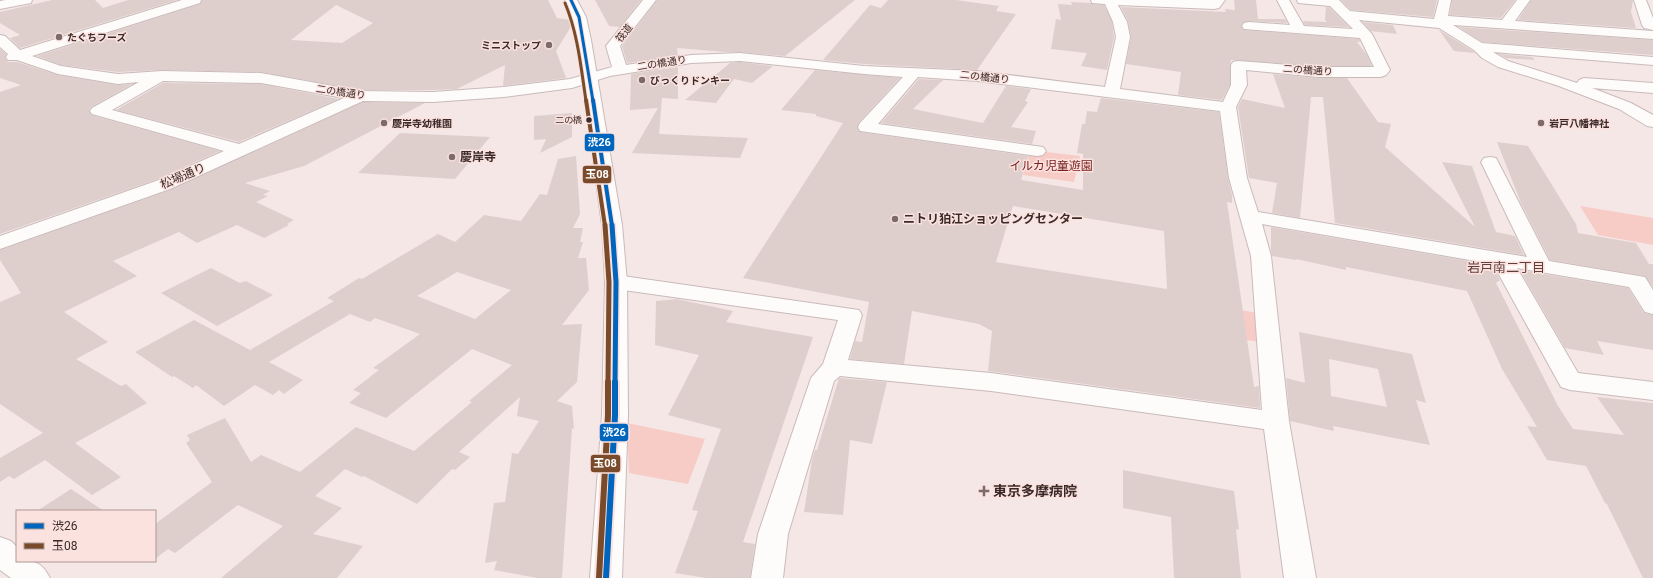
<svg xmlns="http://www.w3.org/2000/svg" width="1653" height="578" viewBox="0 0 1653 578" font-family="Roboto,'Noto Sans JP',sans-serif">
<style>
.green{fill:#f8ccc6}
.building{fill:#decfcd;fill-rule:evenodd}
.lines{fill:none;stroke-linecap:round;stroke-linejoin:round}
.minor-casing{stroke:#c8bbba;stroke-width:2}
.primary-casing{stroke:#c8bbba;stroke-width:2}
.minor{fill:#fefbfb;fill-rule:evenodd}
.primary{fill:#fefbfb;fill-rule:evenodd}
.bus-1-far3-casing{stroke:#fbe2df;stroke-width:5}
.bus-1-far2-casing{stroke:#fbe2df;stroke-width:6}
.bus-1-far1-casing{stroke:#fbe2df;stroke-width:8}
.bus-1-casing{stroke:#fbe2df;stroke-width:10}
.bus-2-far3-casing{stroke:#fbe2df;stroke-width:5}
.bus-2-far2-casing{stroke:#fbe2df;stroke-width:6}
.bus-2-far1-casing{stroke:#fbe2df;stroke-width:8}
.bus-2-casing{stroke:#fbe2df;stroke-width:10}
.bus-1-far3{stroke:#0065bd;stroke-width:3}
.bus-1-far2{stroke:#0065bd;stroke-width:4}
.bus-1-far1{stroke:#0065bd;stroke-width:5}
.bus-1{stroke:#0065bd;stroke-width:6}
.bus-2-far3{stroke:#7a4b2a;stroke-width:3}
.bus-2-far2{stroke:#7a4b2a;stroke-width:4}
.bus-2-far1{stroke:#7a4b2a;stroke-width:5}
.bus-2{stroke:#7a4b2a;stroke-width:6}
.poi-dot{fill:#7b6c6a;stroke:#fbe2df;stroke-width:1.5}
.bus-dot{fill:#392a28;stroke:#fbe2df;stroke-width:1.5}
.labels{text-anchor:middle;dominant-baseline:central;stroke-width:3;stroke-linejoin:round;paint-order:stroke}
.far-bus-label{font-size:9px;fill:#392a28;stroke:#fbe2df;text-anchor:end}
.far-street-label{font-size:10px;fill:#392a28;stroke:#fbe2df}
.far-poi-label{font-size:10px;font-weight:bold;fill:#392a28;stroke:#fbe2df;text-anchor:start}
.poi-label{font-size:12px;font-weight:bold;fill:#392a28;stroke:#fbe2df;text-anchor:start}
.park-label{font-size:12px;fill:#78221f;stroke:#fbe2df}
.street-label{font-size:12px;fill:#392a28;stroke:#fbe2df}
.neighbourhood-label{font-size:13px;fill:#603f3b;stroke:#fbe2df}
.near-poi-label{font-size:14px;font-weight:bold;fill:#392a28;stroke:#fbe2df;text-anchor:start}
.line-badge{stroke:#fbe2df;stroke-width:1.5}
.badge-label{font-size:11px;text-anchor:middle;font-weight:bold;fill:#fff}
</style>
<rect width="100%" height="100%" fill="#f5e7e5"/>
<!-- green -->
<g class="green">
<polygon points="1030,150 1080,156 1074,182 1023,175"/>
<polygon points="1580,206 1653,218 1653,245 1598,235"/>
<polygon points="1236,309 1257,313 1261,342 1239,339"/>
<polygon points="627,423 705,439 688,484 629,473"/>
</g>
<!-- building -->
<g class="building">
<polygon points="52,0 95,0 103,8 128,0 177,0 20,48 10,38 20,35 0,23 0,12"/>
<path d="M202 0H548L557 18 571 20 572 25 556 51 566 78 503 86 505 65 457 89 433 90H361L261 72 162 70 118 72 61 65 37 56 200 4ZM336 5 373 23 342 43 291 40Z"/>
<polygon points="595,0 641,0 620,27 609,26"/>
<polygon points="657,0 855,0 785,56 740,52 726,52 677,48 678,56 627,63 622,46"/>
<polygon points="888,0 956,0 999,6 996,11 1016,14 977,70 864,64 823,60 870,5 881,8"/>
<polygon points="1234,0 1256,0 1258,19 1283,19 1286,20 1287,23 1249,21 1244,22 1241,25 1244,30 1359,39 1360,42 1357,42 1367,55 1372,66 1318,66 1231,60 1230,65 1230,85 1222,100 1178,95 1181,72 1126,64 1131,37 1128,21 1121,7 1226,12 1225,9 1235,10"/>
<polygon points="1341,0 1437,0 1433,17 1351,10"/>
<polygon points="1452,0 1515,0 1501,18 1450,15"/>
<polygon points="1531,0 1633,0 1631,12 1636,28 1518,20"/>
<polygon points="1071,2 1090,3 1092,4 1104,5 1112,22 1114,37 1107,70 1081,66 1087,53 1051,49 1056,19 1061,20 1058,4 1072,5"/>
<polygon points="1326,7 1329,7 1349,27 1305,25 1303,21 1327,22 1325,20"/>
<polygon points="1363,22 1393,25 1397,34 1371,31"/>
<polygon points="1459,27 1653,40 1653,55 1482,42"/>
<polygon points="1439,30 1473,51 1475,53 1454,51"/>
<polygon points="0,49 6,54 5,58 8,62 17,62 58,75 118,85 132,84 91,107 89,110 91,115 220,151 155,180 0,234 0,92 21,85 0,78"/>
<polygon points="1499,54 1532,57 1535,60 1506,58"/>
<polygon points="740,62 773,66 752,83 734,79 716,103 685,100 730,63"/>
<polygon points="678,67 678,99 662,98 659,134 748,138 740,158 632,153 658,108 630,110 631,74"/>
<path d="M815 70 900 78 859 122 857 128 860 132 1028 156 1021 180 1083 190V154L1077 153 1082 124H1085L1087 111 1097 112 1101 98 1219 112 1228 178 1232 195V203L1227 202 1254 387 1259 386 1260 408 988 371 992 331 979 324 912 311 904 364 850 359 855 341 862 342 869 302 743 278 843 123 816 116V114L781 110ZM1013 206 1164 231 1167 289 996 262Z"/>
<polygon points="1273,74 1318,78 1347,78 1378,122 1391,124 1385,147 1475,227 1442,162 1472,166 1496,232 1515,236 1524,255 1335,223 1323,97 1311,97 1300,218 1272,213 1277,183 1249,178 1238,107 1242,99 1285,108"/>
<polygon points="919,79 943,80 913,109 983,123 1006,86 1031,89 1025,101 1028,102 1011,127 1036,131 1032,144 881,123"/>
<polygon points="163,83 261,84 339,99 239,142 116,110"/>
<polygon points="363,102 425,103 304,166 245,183 270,191 263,195 268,196 256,202 294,220 287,224 289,225 264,238 237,225 197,243 179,232 113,261 137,276 64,312 108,342 76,359 121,386 126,384 147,403 75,443 121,477 92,495 45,460 14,479 9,476 0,482 0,458 43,433 0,404 0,302 21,293 0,260 0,250 170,190"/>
<polygon points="572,113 572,137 540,153 546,139 534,140 534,116"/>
<polygon points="400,133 490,137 455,179 358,173"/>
<polygon points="1497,142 1528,146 1576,224 1578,233 1636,243 1649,264 1653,264 1653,287 1645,276 1550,260 1521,203"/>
<path d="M576 156 580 214 573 228H583L580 242H583L578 258H586L589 290 562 325 582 324 577 382 557 401 572 406 574 429 572 428 562 578H537L494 570 497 561 485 563 494 503 505 502 512 453 518 454 539 421 517 416 520 397 459 452 470 457 455 470 452 469 417 504 364 476 362 477 345 469 315 496 342 508 313 534 363 546 337 578H221L283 526 238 505 175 553 168 549 155 559V524L212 482 186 443 190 440 187 435 225 418 251 462 261 455 300 472 356 427 414 451 472 402 469 401 512 365 472 349 386 418 349 403 361 393 353 390 379 370 373 368 420 334 375 318 370 322 350 314 269 362 303 380 284 394 279 390 273 395 255 385 224 406 196 385 193 388 174 376 172 377 135 352 194 320 250 350 334 301 327 298 359 278 362 279 438 234 455 242 484 215 521 221 540 194 547 195 558 159ZM457 272 511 290 475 319 417 296Z"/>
<polygon points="1271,227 1492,265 1500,280 1496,283 1558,406 1573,429 1624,435 1597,397 1653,403 1653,578 1643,578 1607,504 1605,503 1586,466 1547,460 1527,426 1537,427 1502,369 1467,291 1346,267 1346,270 1296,259 1296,260 1272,256 1271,250"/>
<polygon points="211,268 240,283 246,281 273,295 217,326 161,293"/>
<polygon points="1520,270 1628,288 1644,313 1653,315 1653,350 1597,341 1604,355 1565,348"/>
<polygon points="677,299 733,311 726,322 813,337 743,542 755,544 750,578 706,578 675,573 698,511 692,510 721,429 668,415 699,355 655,345 656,301"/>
<path d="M1299 332 1412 354 1426 403 1416 400 1430 445 1333 426 1334 431 1290 421 1286 378 1305 383ZM1329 359 1378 369 1387 407 1331 396Z"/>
<polygon points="839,378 887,382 872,444 850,440 843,515 804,512 812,460 815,450 817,450"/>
<polygon points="1123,470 1234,491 1239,530 1236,529 1241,578 1174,578 1171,517 1123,508"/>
<polygon points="71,489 104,511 37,511"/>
</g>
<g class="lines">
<defs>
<g id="minor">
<polygon points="6,0 32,0 31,3 0,9 0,1"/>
<path d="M182 0H201L200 3 32 56 61 66 118 74 162 71 261 73 361 91 433 92 504 87 570 79 612 67 606 46 643 0H656L620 46 626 65 691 55 740 53 864 66 977 71 1105 87 1116 37 1113 22 1105 4 1092 3 1091 0H1225L1219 8 1214 9 1118 5 1127 22 1130 37 1120 89 1223 102 1231 85V65L1233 62 1238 61 1318 67H1374L1360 38 1244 29 1242 26 1244 23 1249 22 1290 25 1277 0H1289L1304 26 1353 29 1330 6 1298 3 1297 0H1339L1350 11 1434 19 1439 0H1451L1448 16 1502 20 1517 0H1530L1515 21 1653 31V39L1453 25 1482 43 1653 57V65L1493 52 1508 61 1577 83 1579 80 1584 78 1653 83V93L1592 88 1631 103 1653 115V127L1647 126 1619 109 1556 85 1498 67 1482 58 1474 50 1439 28 1359 20 1372 34 1390 70 1386 75 1381 77H1318L1246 70 1247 85 1236 107 1247 178 1258 212 1527 257 1481 162 1484 158 1490 157 1496 158 1549 261 1645 277 1653 290V314L1645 312 1629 287 1517 268 1578 373 1653 382V400L1570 390 1561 387 1493 264 1262 224 1271 256 1289 421 1316 578H1284L1264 429 991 391 840 376 834 381 788 534 783 578H751L758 534 811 378 823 364 838 320 616 289 608 287 605 282 608 277 616 275 859 310 862 315 848 360 991 373 1262 410 1251 256 1229 178 1220 111 977 81 918 77 878 124 1043 147 1046 151 1043 155 1037 156 860 131 858 127 860 123 903 77 864 74 740 61 691 63 610 76 572 88 504 97 433 102 363 101 170 189 0 249V236L156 181 224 151 92 114 90 111 92 108 139 82 118 84 58 74 17 60H8L6 57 8 54 0 47V35L5 36 20 50ZM163 81 261 83 344 98 239 144 112 110Z"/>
<polygon points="1634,0 1646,0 1653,18 1653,30 1644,28 1642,25"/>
<path d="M0 537 11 541 17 547V561C35 561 41 561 50 578H11L0 570Z"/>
</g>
<polygon id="primary" points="565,0 577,0 586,17 591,40 622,225 627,282 628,415 622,578 590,578 602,415 605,282 602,225 577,40 572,17"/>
</defs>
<!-- minor casing -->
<use href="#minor" class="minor-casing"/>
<!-- primary casing -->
<use href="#primary" class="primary-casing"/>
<!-- minor -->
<use href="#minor" class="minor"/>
<!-- primary -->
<use href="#primary" class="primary"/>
<defs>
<polyline id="bus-1-far3" points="571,0 579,17 593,101"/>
<polyline id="bus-1-far2" points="593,100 612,226"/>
<polyline id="bus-1-far1" points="612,225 616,282 615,383"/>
<polyline id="bus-1" points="606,578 615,415 615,382"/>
<path id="bus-2-far3" d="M565 3C578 34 581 68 586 101"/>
<polyline id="bus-2-far2" points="586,100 605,226"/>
<polyline id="bus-2-far1" points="605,225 609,282 608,383"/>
<polyline id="bus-2" points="599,578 608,415 608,382"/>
</defs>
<!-- bus-1-far3 casing -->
<use href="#bus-1-far3" class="bus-1-far3-casing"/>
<!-- bus-1-far2 casing -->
<use href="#bus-1-far2" class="bus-1-far2-casing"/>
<!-- bus-1-far1 casing -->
<use href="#bus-1-far1" class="bus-1-far1-casing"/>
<!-- bus-1 casing -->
<use href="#bus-1" class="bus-1-casing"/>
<!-- bus-2-far3 casing -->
<use href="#bus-2-far3" class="bus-2-far3-casing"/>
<!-- bus-2-far2 casing -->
<use href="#bus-2-far2" class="bus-2-far2-casing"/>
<!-- bus-2-far1 casing -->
<use href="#bus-2-far1" class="bus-2-far1-casing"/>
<!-- bus-2 casing -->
<use href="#bus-2" class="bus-2-casing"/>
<!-- bus-1-far3 -->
<use href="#bus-1-far3" class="bus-1-far3"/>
<!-- bus-1-far2 -->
<use href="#bus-1-far2" class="bus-1-far2"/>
<!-- bus-1-far1 -->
<use href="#bus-1-far1" class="bus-1-far1"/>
<!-- bus-1 -->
<use href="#bus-1" class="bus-1"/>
<!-- bus-2-far3 -->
<use href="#bus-2-far3" class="bus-2-far3"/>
<!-- bus-2-far2 -->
<use href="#bus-2-far2" class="bus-2-far2"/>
<!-- bus-2-far1 -->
<use href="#bus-2-far1" class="bus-2-far1"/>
<!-- bus-2 -->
<use href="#bus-2" class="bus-2"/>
</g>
<!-- markers -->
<g class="poi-dot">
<circle cx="59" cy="37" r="4"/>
<circle cx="549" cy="45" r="4"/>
<circle cx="642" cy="80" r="4"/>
<circle cx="384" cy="123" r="4"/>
<circle cx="1541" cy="123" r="4"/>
<circle cx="452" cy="157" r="4"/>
<circle cx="895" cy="219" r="4"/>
<path d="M982 485h4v4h4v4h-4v4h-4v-4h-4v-4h4z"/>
</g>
<circle class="bus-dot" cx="589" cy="120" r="3.5"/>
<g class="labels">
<!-- far-bus labels -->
<g class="far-bus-label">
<text x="582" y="120">二の橋</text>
</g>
<!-- far-street labels -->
<g class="far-street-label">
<text transform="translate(624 33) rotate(-51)">筏道</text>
<text transform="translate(662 63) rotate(-9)">二の橋通り</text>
<text transform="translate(1308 70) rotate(4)">二の橋通り</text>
<text transform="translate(985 77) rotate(6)">二の橋通り</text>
<text transform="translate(341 92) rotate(8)">二の橋通り</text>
</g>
<!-- far-poi labels -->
<g class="far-poi-label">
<text x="67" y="37">たぐちフーズ</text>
<text x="541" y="45" text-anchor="end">ミニストップ</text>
<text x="650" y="80">びっくりドンキー</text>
<text x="392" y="123">慶岸寺幼稚園</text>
<text x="1549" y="123">岩戸八幡神社</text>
</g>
<!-- poi labels -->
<g class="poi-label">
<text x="460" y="157">慶岸寺</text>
<text x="903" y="219">ニトリ狛江ショッピングセンター</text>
</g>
<!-- park labels -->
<g class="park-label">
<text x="1051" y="166">イルカ児童遊園</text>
</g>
<!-- street labels -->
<g class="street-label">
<text transform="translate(183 176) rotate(-23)">松場通り</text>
</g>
<!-- neighbourhood labels -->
<g class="neighbourhood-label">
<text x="1506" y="267">岩戸南二丁目</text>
</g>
<!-- near-poi labels -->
<g class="near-poi-label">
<text x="993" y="491">東京多摩病院</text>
</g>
</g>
<g class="line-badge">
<rect x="584" y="133" width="31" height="19" rx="4" fill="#0065bd"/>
<rect x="582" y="165" width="30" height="19" rx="4" fill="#7a4b2a"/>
<rect x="599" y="423" width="30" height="19" rx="4" fill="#0065bd"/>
<rect x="590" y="454" width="31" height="19" rx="4" fill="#7a4b2a"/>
</g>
<g class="badge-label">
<text x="599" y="146">渋26</text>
<text x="597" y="178">玉08</text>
<text x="614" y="436">渋26</text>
<text x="605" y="467">玉08</text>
</g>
<!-- legend -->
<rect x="16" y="510" width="140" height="52" fill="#fbe2df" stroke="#ad9896"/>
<rect x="24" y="523" width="20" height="6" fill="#0065bd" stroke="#ad9896"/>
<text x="52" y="530" font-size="12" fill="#392a28">渋26</text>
<rect x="24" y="543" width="20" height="6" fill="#7a4b2a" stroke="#ad9896"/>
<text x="52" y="550" font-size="12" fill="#392a28">玉08</text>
</svg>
